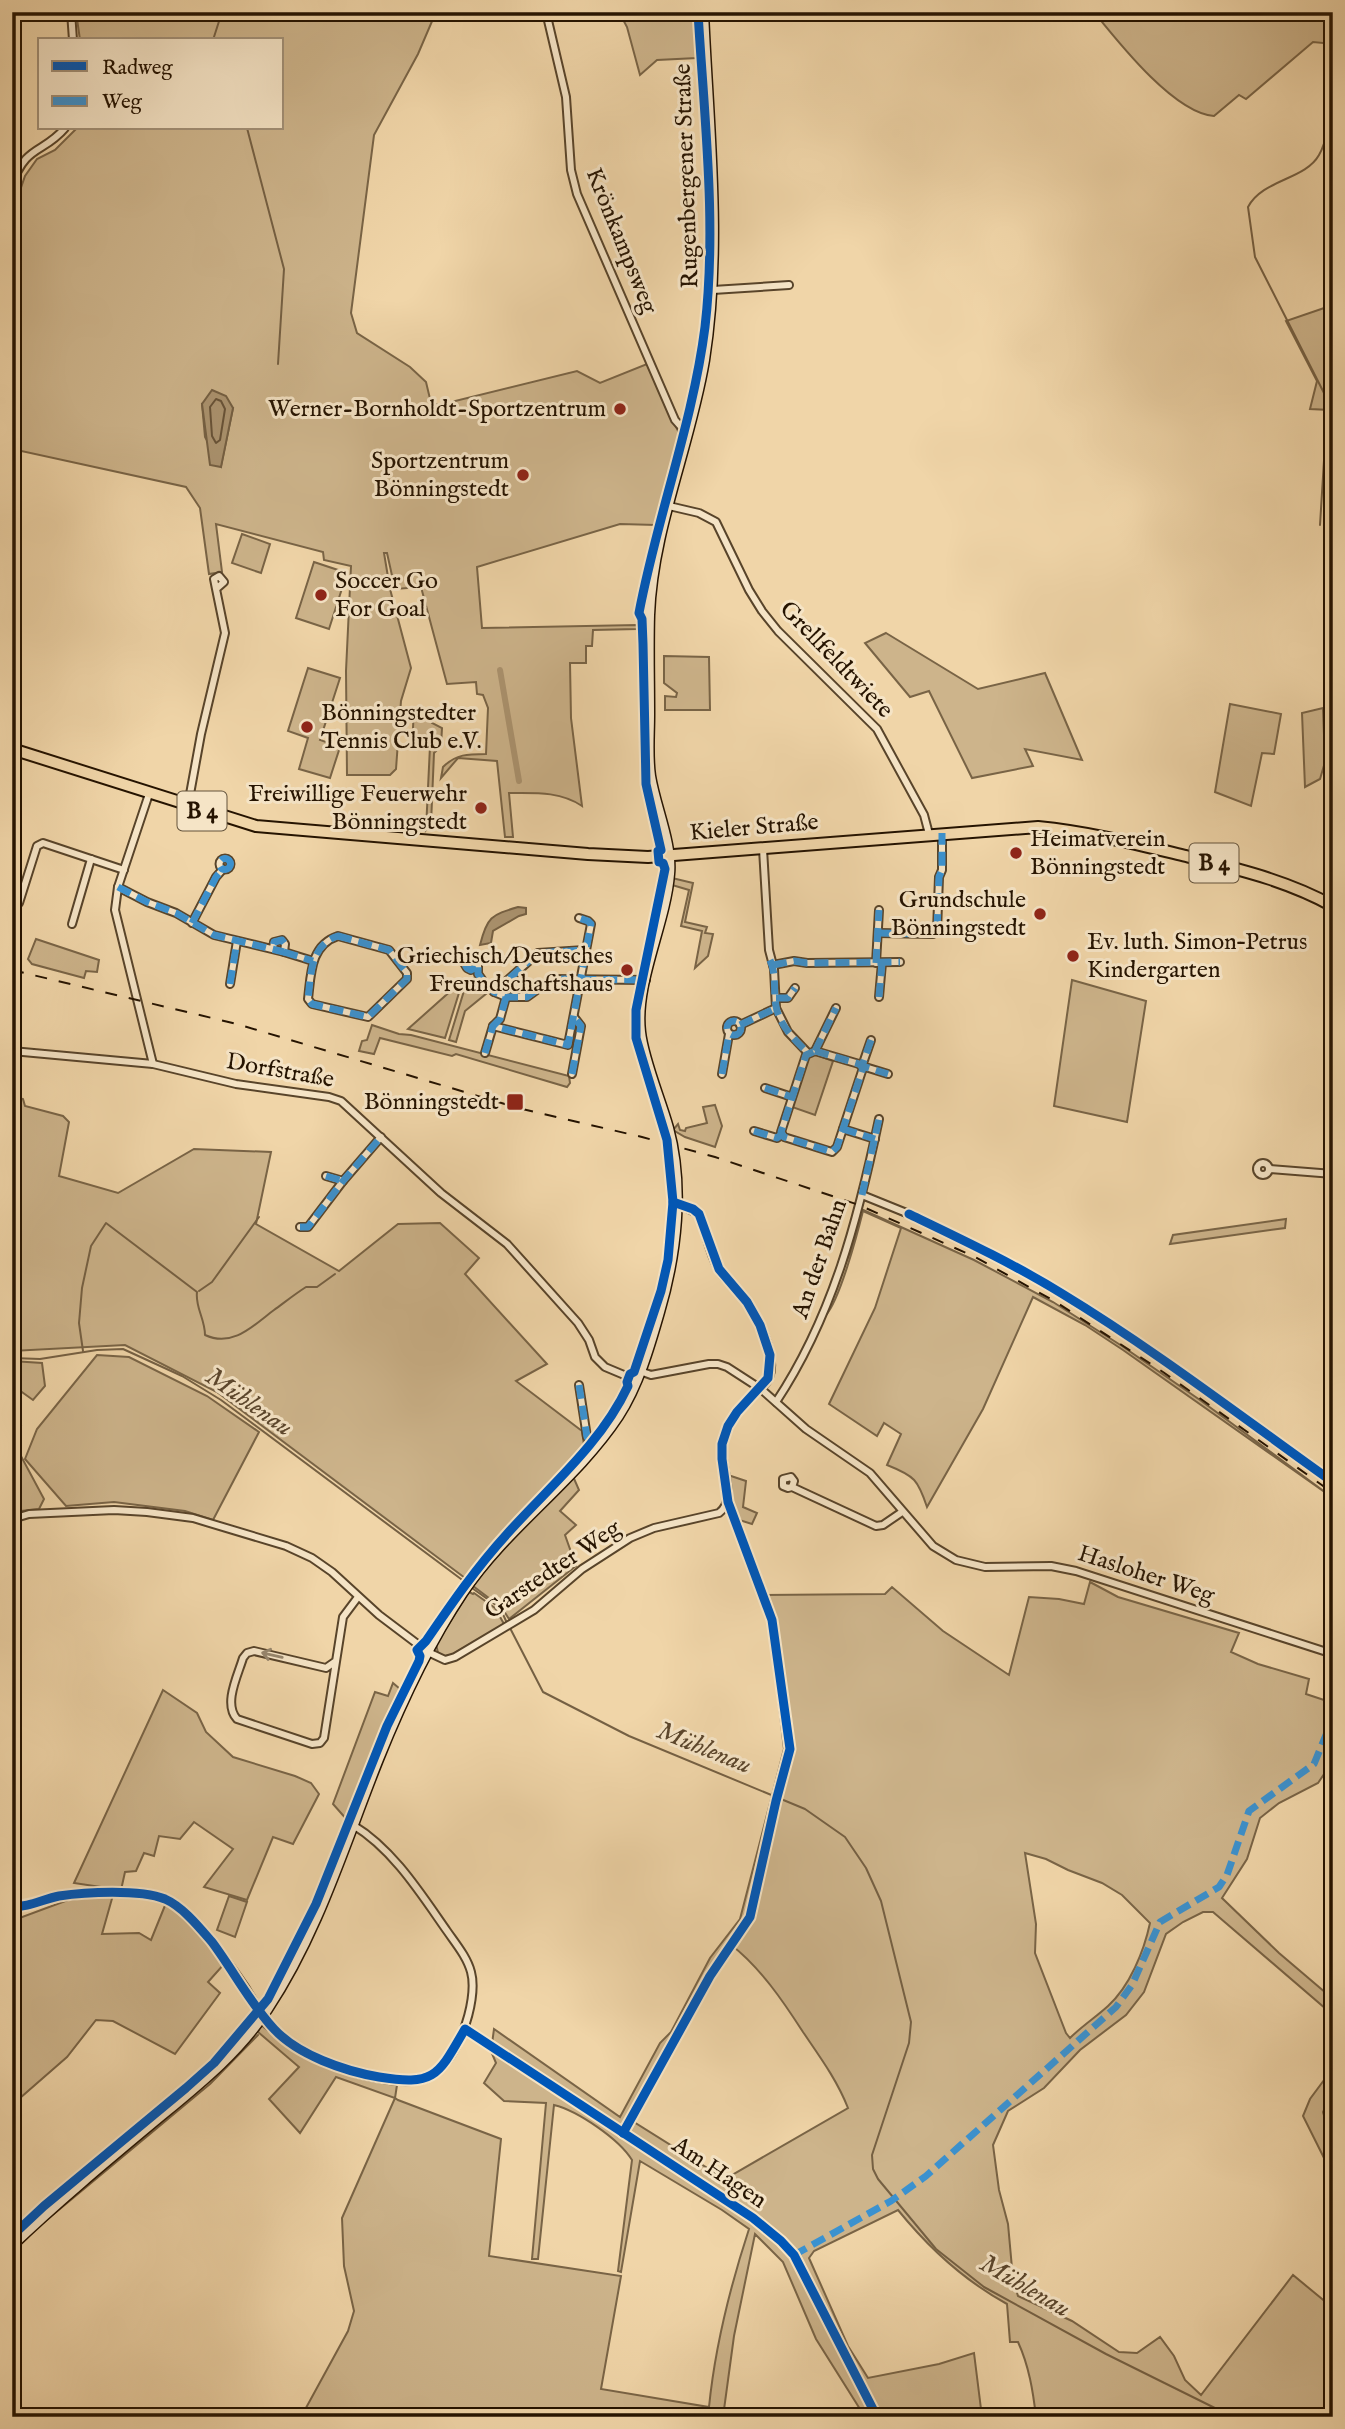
<svg xmlns="http://www.w3.org/2000/svg" width="1345" height="2429" viewBox="0 0 1345 2429" font-family="'IM FELL English',serif">
<style>
.green{fill:#cdb48b;stroke:#796446;stroke-width:2;fill-rule:evenodd}
.water{fill:#ab936f;stroke:#756043;stroke-width:2}
.lines{fill:none;stroke-linecap:round;stroke-linejoin:round}
.shore{stroke:#685338;stroke-width:2}
.stream{stroke:#756043;stroke-width:2}
.canal{stroke:#ab936f;stroke-width:6}
.street-casing{stroke:#58442a;stroke-width:10}
.secondary-casing{stroke:#251300;stroke-width:13}
.primary-casing{stroke:#251300;stroke-width:14}
.street{stroke:#f5e4c6;stroke-width:6}
.secondary{stroke:#f5e4c6;stroke-width:10}
.primary{stroke:#f0d5a8;stroke-width:10}
.rail{stroke:#251300;stroke-width:2;stroke-dasharray:12 12;stroke-linecap:butt}
.quiet{stroke:#3b92d0;stroke-width:7;stroke-dasharray:14 7;stroke-linecap:butt}
.cycleway-casing{stroke:#f5e4c6;stroke-width:13}
.cycleway{stroke:#0057b8;stroke-width:9}
.oneway{stroke:#97866d}
.poi-dot{fill:#8f2418;stroke:#f5e4c6;stroke-width:2.5}
.labels{text-anchor:middle;dominant-baseline:central;stroke-width:6;stroke-linejoin:round;paint-order:stroke}
.shield{fill:#f5e4c6;stroke:#63523b;stroke-width:2}
.shield-label{font-size:23px;font-weight:bold;fill:#251300}
.street-label{font-size:24px;fill:#251300;stroke:#f5e4c6}
.poi-label{font-size:24px;fill:#251300;stroke:#f5e4c6;text-anchor:end}
.water-label{font-size:26px;font-style:italic;fill:#5b462c;stroke:#f5e4c6}
</style>
<rect width="100%" height="100%" fill="#f0d5a8"/>
<filter id="stains"><feTurbulence type="fractalNoise" baseFrequency=".00286" numOctaves="4"/><feColorMatrix values="0 0 0 0 .2 0 0 0 0 .09 0 0 0 0 .02 0 0 0 .5 -.17"/></filter>
<radialGradient id="worn" r=".72"><stop offset=".6" stop-color="#630" stop-opacity="0"/><stop offset="1" stop-color="#630" stop-opacity=".3"/></radialGradient>
<!-- green -->
<g class="green">
<path d="M76 12H436L418 54 374 135 351 313 357 333 410 367 426 382 431 403 439 405 577 371 600 383 647 364 679 433 656 525 620 524 477 567 482 628 637 625V629L593 630 592 646H586V663H570L571 718 582 806C560 791 534 793 509 793L513 837H505L497 761 458 758 441 778 443 767C456 754 468 754 486 754L488 708 483 695 477 694 476 682 447 684 421 587 395 589 387 553H384L390 589 411 668 401 701 396 769 390 775H347L346 671 351 566 324 560 323 552 216 524 222 572 209 574 200 508 186 487 12 449V214L25 176 37 159 55 150 77 128H282V40H80ZM202 404 233 408 221 466 205 437Z"/>
<polygon points="619,12 695,12 697,58 657,60 640,75 627,27"/>
<path d="M1094 12H1333V44L1313 42 1246 99 1239 95 1214 116C1174 113 1119 43 1094 12Z"/>
<polygon points="1333,305 1333,501 1326,503 1330,410 1310,409 1317,381 1286,321"/>
<polygon points="242,534 270,544 261,573 232,563"/>
<polygon points="314,562 347,573 329,629 296,618"/>
<polygon points="886,633 978,689 1045,673 1082,760 1025,749 1033,766 972,778 929,691 910,697 865,643"/>
<polygon points="664,656 709,657 710,710 665,710 665,696 676,697 677,693 664,683"/>
<polygon points="308,668 340,678 320,740 340,747 330,778 299,769 308,738 288,731"/>
<polygon points="1230,704 1281,714 1274,754 1262,753 1251,806 1215,792"/>
<polygon points="1323,708 1325,762 1320,779 1305,787 1302,713"/>
<polygon points="414,710 432,710 432,723 442,728 441,746 434,753 431,824 426,830 430,746 412,745"/>
<polygon points="672,878 693,883 685,922 707,927 705,933 713,934 708,956 695,968 702,931 681,926 689,890 672,885"/>
<polygon points="36,939 99,960 97,972 86,971 84,978 32,964 28,959"/>
<polygon points="475,978 487,993 465,1011 456,1042 449,1040 467,981"/>
<polygon points="463,980 445,1038 408,1029"/>
<polygon points="1072,980 1146,1001 1127,1122 1054,1106"/>
<polygon points="372,1025 399,1034 411,1035 569,1076 570,1083 567,1087 456,1054 452,1056 380,1038 374,1054 359,1051 362,1041 367,1040"/>
<polygon points="814,1054 833,1061 815,1115 792,1107 809,1057"/>
<polygon points="12,1096 23,1099 25,1106 63,1116 69,1122 59,1176 118,1193 194,1149 271,1152 256,1224 339,1271 398,1224 440,1223 479,1258 465,1274 547,1364 516,1381 582,1431 584,1445 465,1578 217,1392 125,1345 12,1351"/>
<polygon points="715,1105 722,1126 715,1147 685,1137 673,1130 678,1124 680,1130 685,1131 686,1128 707,1123 703,1107"/>
<path d="M861 1209 974 1260 1053 1302 1122 1346 1200 1400 1333 1498 1123 1350 1085 1325 1033 1297 983 1409 927 1507C918 1480 915 1476 887 1465L901 1434 884 1423 877 1436 829 1404 875 1308 901 1228 863 1211C857 1235 840 1299 826 1315L854 1241Z"/>
<path d="M889 1209C929 1221 968 1243 1005 1264 1120 1327 1225 1407 1333 1483V1486L1126 1339 1059 1296 981 1253Z"/>
<polygon points="1286,1219 1285,1228 1170,1244 1173,1235"/>
<polygon points="97,1355 129,1357 207,1396 259,1432 213,1520 185,1511 114,1502 66,1506 25,1459 37,1429"/>
<polygon points="12,1361 42,1363 45,1386 33,1400 19,1390 12,1403"/>
<polygon points="12,1420 21,1426 15,1445 44,1499 39,1509 21,1511 12,1517"/>
<polygon points="572,1474 579,1490 560,1511 576,1525 565,1535 576,1566 509,1619 502,1608 473,1586 479,1576"/>
<polygon points="731,1476 746,1481 743,1507 757,1513 752,1524 736,1519 730,1502 727,1478"/>
<path d="M1090 1582 1118 1597 1239 1633 1231 1652 1258 1664 1309 1679 1306 1694 1330 1702 1333 1695V1761L1318 1783 1279 1803 1260 1818 1247 1859 1222 1898 1279 1953 1333 1999V2015L1213 1912H1203L1183 1922 1166 1934 1144 1992 1126 2015 1080 2050 1044 2088 1008 2111 993 2145 999 2190 1008 2224 1013 2279 1018 2296 1072 2321 1119 2352 1137 2353 1160 2337 1174 2356 1185 2380 1201 2395 1293 2275 1333 2308V2417H1036C1033 2391 1029 2366 1018 2342H1010L1007 2304C965 2281 928 2247 898 2210L814 2251 809 2258 848 2346 868 2378 939 2364 974 2353 982 2417H865L816 2339 783 2262 755 2234 734 2336 723 2417H301L348 2331 354 2311 344 2266 342 2218 395 2098 336 2077 300 2133 269 2099 299 2067 258 2032 261 2025C303 2059 342 2073 394 2082L397 2085 395 2098 398 2100 501 2139 489 2256 621 2276 601 2389 709 2407C715 2347 730 2287 749 2229L722 2210 640 2161 621 2272 618 2271 632 2160C619 2139 578 2111 554 2105L538 2259H532L546 2103 504 2101 484 2083 496 2063 491 2051 494 2029 620 2117 660 2043 671 2032 710 1958 740 1919 784 1749 770 1629 761 1595 885 1594 892 1587 943 1631 1009 1675 1029 1597 1059 1599 1084 1604ZM1025 1853 1046 1859 1068 1870 1102 1883 1122 1895 1150 1923C1144 1951 1130 1986 1108 2006 1096 2017 1082 2026 1070 2038L1066 2033 1035 1953 1036 1924ZM730 1944C760 1967 783 2001 803 2032 820 2057 837 2080 848 2108L725 2179 634 2122 643 2092Z"/>
<polygon points="469,1592 473,1594 474,1593 495,1608 504,1624 451,1655 444,1656 438,1653 436,1644"/>
<polygon points="393,1683 400,1689 376,1744 348,1821 333,1804 375,1692 388,1696"/>
<polygon points="163,1690 197,1713 206,1732 233,1757 295,1776 311,1783 319,1794 293,1844 273,1837 247,1900 204,1887 233,1849 194,1822 180,1839 159,1836 154,1856 144,1853 136,1871 125,1872 121,1890 74,1883"/>
<polygon points="113,1895 102,1934 139,1933 151,1940 166,1903 189,1922 225,1963 208,1982 220,1993 175,2054 113,2021 96,2020 67,2057 12,2105 12,1918 17,1919 68,1900"/>
<polygon points="229,1896 247,1902 235,1937 217,1930"/>
<polygon points="1333,2068 1333,2091 1323,2112 1333,2145 1333,2176 1303,2116 1310,2099"/>
</g>
<!-- water -->
<g class="water">
<polygon points="212,390 226,396 233,408 221,467 210,465 202,404"/>
<path d="M518 907 526 908V914L519 916 493 931 491 943 480 945C487 917 491 915 518 907Z"/>
</g>
<g class="lines">
<!-- shore -->
<polygon class="shore" points="216,399 221,401 225,409 220,440 216,443 212,436 210,407"/>
<!-- stream -->
<g class="stream">
<polyline points="213,40 222,12"/>
<polyline points="247,128 284,269 278,364"/>
<path d="M1320 525 1327 412 1325 395 1255 257 1248 207C1263 179 1305 180 1319 155 1326 143 1329 125 1333 112"/>
<polyline points="473,1222 495,1239"/>
<polyline points="199,1291 212,1282 259,1217"/>
<path d="M83 1351 79 1323 82 1288 91 1246 106 1223 197 1292C195 1307 205 1319 205 1335 233 1348 254 1325 274 1310 285 1302 295 1294 306 1287H317L335 1274"/>
<polyline points="12,1358 40,1359 97,1350 123,1349 182,1376 221,1400 465,1582"/>
<polyline points="472,1588 500,1608 507,1623"/>
<polyline points="510,1628 543,1692 629,1736 805,1809 845,1837 866,1868 881,1901 911,2022 909,2043 872,2155 873,2169 878,2179 936,2249 984,2287 1106,2354 1233,2417"/>
<polyline points="626,2118 705,1978 753,1910 774,1820"/>
<polyline points="31,2233 210,2084 258,2035"/>
</g>
<!-- canal -->
<polyline class="canal" points="500,670 519,781"/>
<defs>
<g id="street">
<polyline points="71,12 73,40"/>
<polyline points="546,12 566,97 571,170 577,194 675,420 683,429 687,431"/>
<path d="M12 185C26 144 43 154 65 128"/>
<polyline points="713,290 789,285"/>
<polyline points="669,506 699,513 716,522 749,590 762,611 778,631 877,729 924,815 929,834"/>
<polyline points="149,794 118,887 115,910 153,1064"/>
<polyline points="188,805 201,734 225,633 216,589 224,582 219,576 214,579 216,589"/>
<polyline points="763,849 769,950 774,969 776,1008 788,1032 808,1053"/>
<circle cx="225" cy="864" r="5.5"/>
<polyline points="118,887 147,902 176,913 214,935 284,952 285,944 282,940 274,942 273,948"/>
<polyline points="19,903 37,846 43,843 124,870"/>
<polyline points="192,923 216,877 223,869"/>
<polyline points="72,924 91,859"/>
<polyline points="878,933 933,934 937,931 939,877 942,870 942,833"/>
<path d="M338 936 389 950 407 973V979L368 1017 312 1004 308 999C311 975 310 945 338 936Z"/>
<polyline points="284,952 313,961"/>
<polyline points="876,963 879,910"/>
<polyline points="773,965 794,961 807,963 900,962"/>
<polyline points="476,967 471,970 467,968 464,963 469,956 475,957 478,961 478,974 483,981 494,992 506,997 527,997 552,979 646,980"/>
<polyline points="230,984 237,941"/>
<polyline points="494,992 538,953 585,950"/>
<polyline points="506,997 500,1019 493,1026 568,1045 591,924 588,921 579,918"/>
<polyline points="879,997 882,963"/>
<polyline points="776,998 788,998 795,988"/>
<circle cx="734" cy="1028" r="7"/>
<polyline points="740,1025 776,1008"/>
<polyline points="871,1040 862,1066 888,1074"/>
<polyline points="12,1051 153,1064 236,1084 329,1097 341,1101 441,1193 507,1244 578,1323 589,1340 595,1357 605,1367 636,1380"/>
<polygon points="815,1051 859,1064 863,1068 837,1147 832,1152 784,1137 781,1132 806,1055"/>
<polyline points="815,1051 836,1008"/>
<polyline points="485,1053 493,1026"/>
<polyline points="572,1074 581,1026 574,1017"/>
<polyline points="722,1074 729,1034"/>
<polyline points="765,1088 792,1097"/>
<polyline points="843,1129 875,1139"/>
<polyline points="754,1131 777,1138 782,1134"/>
<circle cx="1263" cy="1169" r="6"/>
<polyline points="1269,1169 1333,1174"/>
<polyline points="326,1176 343,1181"/>
<polyline points="862,1195 909,1214"/>
<polyline points="300,1227 308,1227 343,1181 381,1137"/>
<polyline points="640,1371 651,1375 709,1364 718,1364 727,1367 761,1389 806,1429 870,1473 933,1546 956,1560 985,1567 1051,1566 1076,1571 1333,1654"/>
<polyline points="579,1385 587,1437 594,1447"/>
<path d="M776 1402C833 1316 858 1219 879 1119"/>
<polyline points="792,1487 788,1488 783,1486 783,1479 791,1477 794,1481 792,1487 876,1526 883,1525 902,1512"/>
<path d="M12 1523 19 1517 29 1514 114 1510 147 1512 193 1518 286 1546 312 1558 332 1572 379 1615 428 1652 445 1660 455 1657 534 1610 582 1569 630 1538 654 1528 719 1513C739 1498 718 1465 723 1442 727 1423 740 1406 754 1393 760 1389 766 1385 769 1378 778 1355 756 1311 741 1294 734 1286 724 1279 719 1270 709 1253 706 1232 699 1214L676 1203"/>
<path d="M336 1661 326 1668 254 1651 247 1653 243 1658C238 1675 223 1704 237 1719L312 1744 320 1743 324 1738 343 1617 358 1597"/>
<path d="M12 1906C28 1908 43 1899 58 1896 88 1891 135 1889 163 1899 175 1902 185 1913 193 1921 213 1941 229 1964 245 1987 254 2002 263 2018 275 2030 296 2051 331 2066 359 2074 379 2079 407 2085 427 2078 456 2067 479 2001 471 1972 467 1957 456 1944 447 1931 421 1894 393 1849 353 1825"/>
<polyline points="465,2029 753,2218 781,2241 794,2255 877,2417"/>
</g>
<path id="secondary" d="M12 2245C57 2202 105 2162 153 2122 194 2088 238 2054 267 2009 318 1932 344 1844 378 1759 401 1702 428 1644 462 1593 506 1527 575 1481 618 1416 638 1385 649 1347 659 1312 676 1254 684 1187 668 1128 660 1099 643 1060 640 1032 634 983 665 924 669 874 672 844 655 807 650 776 647 756 649 735 649 714 649 681 648 648 649 615 652 529 690 445 704 360 722 245 708 128 703 12"/>
<path id="primary" d="M12 749 256 826 588 854 648 857 1038 827C1089 832 1136 844 1186 856 1237 869 1286 880 1333 906"/>
</defs>
<!-- street casing -->
<use href="#street" class="street-casing"/>
<!-- secondary casing -->
<use href="#secondary" class="secondary-casing"/>
<!-- primary casing -->
<use href="#primary" class="primary-casing"/>
<!-- street -->
<use href="#street" class="street"/>
<!-- secondary -->
<use href="#secondary" class="secondary"/>
<!-- primary -->
<use href="#primary" class="primary"/>
<!-- rail -->
<polyline class="rail" points="12,970 237,1024 518,1108 642,1137 715,1157 859,1205 975,1257 1056,1302 1163,1372 1333,1493"/>
<!-- quiet -->
<g class="quiet">
<circle cx="225" cy="864" r="5.5"/>
<polyline points="118,887 147,902 176,913 214,935 284,952 285,944 282,940 274,942 273,948"/>
<polyline points="192,923 216,877 223,869"/>
<polyline points="878,933 933,934 937,931 939,877 942,870 942,833"/>
<path d="M338 936 389 950 407 973V979L368 1017 312 1004 308 999C311 975 310 945 338 936Z"/>
<polyline points="284,952 313,961"/>
<path d="M770 960C777 975 773 990 776 1006 779 1025 795 1040 808 1053"/>
<polyline points="876,963 879,910"/>
<polyline points="773,965 794,961 807,963 900,962"/>
<polyline points="476,967 471,970 467,968 464,963 469,956 475,957 478,961 478,974 483,981 494,992 506,997 527,997 552,979 646,980"/>
<polyline points="230,984 237,941"/>
<polyline points="494,992 538,953 585,950"/>
<polyline points="506,997 500,1019 493,1026 568,1045 591,924 588,921 579,918"/>
<polyline points="879,997 882,963"/>
<polyline points="776,998 788,998 795,988"/>
<circle cx="734" cy="1028" r="7"/>
<polyline points="740,1025 776,1008"/>
<polyline points="871,1040 862,1066 888,1074"/>
<polygon points="815,1051 859,1064 863,1068 837,1147 832,1152 784,1137 781,1132 806,1055"/>
<polyline points="815,1051 836,1008"/>
<polyline points="485,1053 493,1026"/>
<polyline points="572,1074 581,1026 574,1017"/>
<polyline points="722,1074 729,1034"/>
<polyline points="765,1088 792,1097"/>
<polyline points="843,1129 875,1139"/>
<polyline points="754,1131 777,1138 782,1134"/>
<polyline points="326,1176 343,1181"/>
<polyline points="862,1195 879,1119"/>
<polyline points="300,1227 308,1227 343,1181 381,1137"/>
<polyline points="579,1385 587,1437 593,1445"/>
<polyline points="794,2255 891,2201 926,2176 1116,2007 1132,1985 1160,1922 1219,1887 1227,1875 1249,1811 1314,1764 1333,1718"/>
</g>
<defs>
<g id="cycleway">
<path d="M909 1214C961 1239 1012 1263 1061 1293 1155 1350 1243 1418 1333 1482"/>
<path d="M12 1906C28 1908 43 1899 59 1896 85 1892 140 1889 165 1899 183 1907 199 1927 212 1942 233 1970 250 2003 274 2029 298 2055 344 2071 379 2077 435 2086 438 2076 465 2029L753 2218 781 2241 794 2255 877 2417"/>
<polyline points="623,2133 710,1976 750,1917 776,1801 790,1749 772,1620 728,1502 722,1459 722,1444 728,1426 737,1412 768,1378 770,1355 760,1325 747,1302 719,1269 699,1214 693,1209 673,1202"/>
<path d="M12 2236 44 2206 186 2088 214 2063 268 1999 316 1904 387 1726 419 1661 420 1656 417 1650 426 1641C452 1603 476 1568 507 1534 549 1487 601 1444 628 1386L627 1382 630 1374 634 1372 661 1291 668 1260 673 1202 667 1140 636 1038V1010L665 869 663 863 659 862 658 851 661 850 646 784 643 644 642 619 639 613C657 517 693 422 705 327 717 223 704 116 698 12"/>
</g>
</defs>
<!-- cycleway casing -->
<use href="#cycleway" class="cycleway-casing"/>
<!-- cycleway -->
<use href="#cycleway" class="cycleway"/>
</g>
<!-- one-way arrows -->
<defs><path id="oneway-shaft" d="M-6 0H5M1.5-3L5.5 0L1.5 3" fill="none" stroke-width="1.6" stroke-linecap="round" stroke-linejoin="round" transform="scale(1.75)"/></defs>
<use class="oneway" href="#oneway-shaft" transform="translate(272 1655) rotate(-167)"/>
<!-- markers -->
<g class="poi-dot">
<circle cx="620" cy="409" r="7"/>
<circle cx="523" cy="475" r="7"/>
<circle cx="321" cy="595" r="7"/>
<circle cx="307" cy="727" r="7"/>
<circle cx="481" cy="808" r="7"/>
<circle cx="1016" cy="853" r="7"/>
<circle cx="1040" cy="914" r="7"/>
<circle cx="1073" cy="956" r="7"/>
<circle cx="627" cy="970" r="7"/>
<rect x="506" y="1093" width="18" height="18" rx="3.5"/>
</g>
<g class="labels">
<!-- shield labels -->
<g class="shield">
<rect x="177.5" y="791.5" width="49" height="39" rx="5"/>
<rect x="1189.5" y="843.5" width="49" height="39" rx="5"/>
</g>
<g class="shield-label">
<text x="202" y="811">B 4</text>
<text x="1214" y="863">B 4</text>
</g>
<!-- street labels -->
<g class="street-label">
<text transform="translate(687 176) rotate(-92)">Rugenbergener Straße</text>
<text transform="translate(621 241) rotate(68)">Krönkampsweg</text>
<text transform="translate(836 660) rotate(46)">Grellfeldtwiete</text>
<text transform="translate(754 828) rotate(-5)">Kieler Straße</text>
<text transform="translate(280 1071) rotate(10)">Dorfstraße</text>
<text transform="translate(820 1259) rotate(-71)">An der Bahn</text>
<text transform="translate(553 1570) rotate(-34)">Garstedter Weg</text>
<text transform="translate(1146 1575) rotate(18)">Hasloher Weg</text>
<text transform="translate(719 2173) rotate(34)">Am Hagen</text>
</g>
<!-- poi labels -->
<g class="poi-label">
<text x="606" y="409">Werner-Bornholdt-Sportzentrum</text>
<text x="509" y="461">Sportzentrum<tspan x="509" dy="28">Bönningstedt</tspan></text>
<text x="335" y="581" text-anchor="start">Soccer Go<tspan x="335" dy="28">For Goal</tspan></text>
<text x="321" y="713" text-anchor="start">Bönningstedter<tspan x="321" dy="28">Tennis Club e.V.</tspan></text>
<text x="467" y="794">Freiwillige Feuerwehr<tspan x="467" dy="28">Bönningstedt</tspan></text>
<text x="1030" y="839" text-anchor="start">Heimatverein<tspan x="1030" dy="28">Bönningstedt</tspan></text>
<text x="1026" y="900">Grundschule<tspan x="1026" dy="28">Bönningstedt</tspan></text>
<text x="1087" y="942" text-anchor="start">Ev. luth. Simon–Petrus<tspan x="1087" dy="28">Kindergarten</tspan></text>
<text x="613" y="956">Griechisch/Deutsches<tspan x="613" dy="28">Freundschaftshaus</tspan></text>
<text x="499" y="1102">Bönningstedt</text>
</g>
<!-- water labels -->
<g class="water-label">
<text transform="translate(249 1402) rotate(35)">Mühlenau</text>
<text transform="translate(704 1748) rotate(22)">Mühlenau</text>
<text transform="translate(1025 2286) rotate(30)">Mühlenau</text>
</g>
</g>
<!-- margin -->
<rect width="1345" height="2429" fill="none" stroke="#f0d5a8" stroke-width="42"/>
<rect x="14" y="14" width="1317" height="2401" fill="none" stroke="#251300" stroke-width="3.5"/>
<rect x="21" y="21" width="1303" height="2387" fill="none" stroke="#251300" stroke-width="2"/>
<!-- legend -->
<rect x="38" y="38" width="245" height="91" fill="#f5e4c6" stroke="#a29077" stroke-width="2"/>
<rect x="52" y="61" width="35" height="10" fill="#0057b8" stroke="#a29077" stroke-width="2"/>
<text x="102" y="74" font-size="21" fill="#251300">Radweg</text>
<rect x="52" y="96" width="35" height="10" fill="#3b92d0" stroke="#a29077" stroke-width="2"/>
<text x="102" y="108" font-size="21" fill="#251300">Weg</text>
<rect width="100%" height="100%" filter="url(#stains)"/>
<rect width="100%" height="100%" fill="url(#worn)"/>
</svg>
